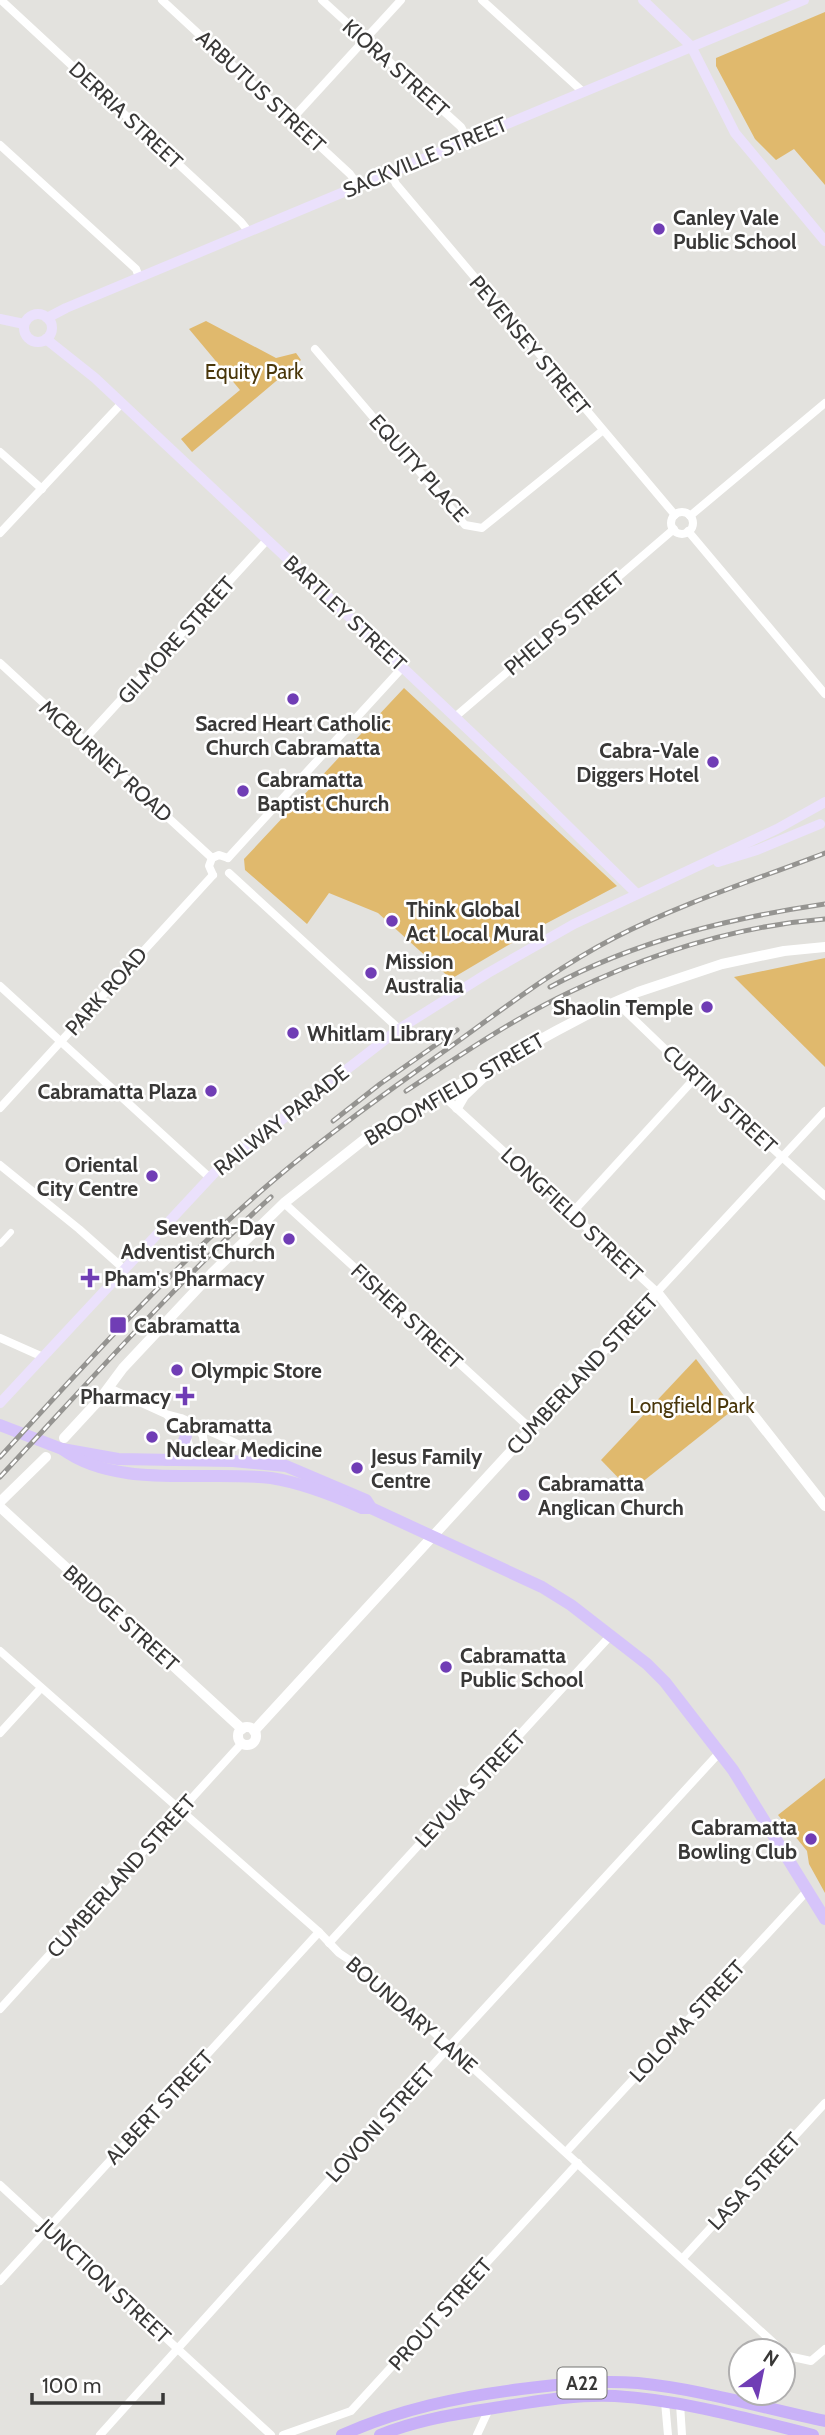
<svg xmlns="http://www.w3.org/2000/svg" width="825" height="2435" viewBox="0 0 825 2435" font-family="Cabin,sans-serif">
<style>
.green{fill:#e0b96d}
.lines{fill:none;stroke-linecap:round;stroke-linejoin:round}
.pedestrian{stroke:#fff;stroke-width:6}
.minor{stroke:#fff;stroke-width:8}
.tertiary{stroke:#fff;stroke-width:10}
.secondary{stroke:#ebe1fc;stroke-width:10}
.primary{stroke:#d6c4fa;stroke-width:12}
.trunk{stroke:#c8b0f8;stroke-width:12}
.rail-casing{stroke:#959491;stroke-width:5}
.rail{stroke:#fff;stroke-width:2.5;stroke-dasharray:8;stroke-linecap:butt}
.poi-dot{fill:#703db5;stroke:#fff;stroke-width:2.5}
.labels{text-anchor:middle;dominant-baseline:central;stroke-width:5;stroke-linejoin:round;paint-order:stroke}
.shield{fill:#fff;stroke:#747473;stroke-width:2}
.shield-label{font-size:19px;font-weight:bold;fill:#393837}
.street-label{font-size:21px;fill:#393837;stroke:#fff}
.poi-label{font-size:21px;font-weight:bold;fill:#393837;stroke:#fff;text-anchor:start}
.park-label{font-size:21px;fill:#4a370b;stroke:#fff}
</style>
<rect width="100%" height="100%" fill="#e3e2de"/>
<!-- green -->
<g class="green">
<polygon points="825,12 825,185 794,149 776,160 755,139 716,66 716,58"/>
<polygon points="206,321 276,358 296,353 301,360 192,452 181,439 240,390 189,329"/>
<polygon points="404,688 617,886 532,931 451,979 378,913 329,893 307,924 245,870 244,859"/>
<polygon points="825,958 825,1067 734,977"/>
<polygon points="696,1359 734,1409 631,1491 601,1460"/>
<polygon points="825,1778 825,1893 809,1864 807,1851 778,1815"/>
</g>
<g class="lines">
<!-- pedestrian -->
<polyline class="pedestrian" points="0,1244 11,1232"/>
<!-- minor -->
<g class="minor">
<polyline points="1,0 241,222 249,232"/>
<polyline points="162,0 350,174 358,185"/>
<polyline points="322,0 461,127 468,140"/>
<polyline points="482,0 582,91"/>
<polyline points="292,119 401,0"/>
<polyline points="0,145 136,269 139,277"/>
<polyline points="390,172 396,184 675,515"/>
<polyline points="315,349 465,525 482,528 602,431"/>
<polyline points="0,452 42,489"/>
<circle cx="682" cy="523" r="11"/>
<polyline points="690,516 825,403"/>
<polyline points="688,531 825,694"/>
<polyline points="0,533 121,404"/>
<polyline points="0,663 212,858"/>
<polyline points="455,717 674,529"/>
<polyline points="84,740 267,540"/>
<polyline points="228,858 402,668"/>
<polyline points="229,873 399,1029"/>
<polyline points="213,875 209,866 212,858 219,855 228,858"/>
<polyline points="0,986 209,1177"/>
<polyline points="616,1002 695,1078 825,1196"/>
<polyline points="441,1094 657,1292 825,1111"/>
<polyline points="0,1108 213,875"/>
<polyline points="0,1165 79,1229 124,1269"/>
<polyline points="284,1203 531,1429"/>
<polyline points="571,1214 695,1078"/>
<polyline points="0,1338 43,1357"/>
<polyline points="109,1388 166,1414 181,1418 279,1463"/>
<polyline points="168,1416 186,1436 195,1461"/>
<polyline points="196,1425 203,1436 206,1461"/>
<polyline points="0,1651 319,1932 339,1953 363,1969 438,2036 788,2356 811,2361 825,2349"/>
<polyline points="0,1733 41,1688"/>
<polyline points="329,1943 611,1635"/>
<polyline points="0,2009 242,1743"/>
<polyline points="566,2152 808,1890"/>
<polyline points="0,2185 271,2435"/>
<polyline points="683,2258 825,2103"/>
<polyline points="0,2281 319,1932"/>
<polyline points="665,2402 668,2435"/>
<polyline points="680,2404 682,2435"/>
<polyline points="100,2435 449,2047 720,1752"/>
<polyline points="283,2435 351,2411 578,2163"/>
<polyline points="477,2435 489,2409"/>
</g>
<!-- tertiary -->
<g class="tertiary">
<polyline points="457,1108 464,1096 486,1075"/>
<polyline points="64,1438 100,1399 123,1368 213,1272 284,1203 375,1131 556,1031 594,1011 638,992 722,964 784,951 825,947"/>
<polyline points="0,1502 46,1457"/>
<polyline points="0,1507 242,1729"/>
<circle cx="247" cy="1736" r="9"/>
<polyline points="254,1731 657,1292 825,1506"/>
</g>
<!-- secondary -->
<g class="secondary">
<polyline points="643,0 691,46 735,133 825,241"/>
<circle cx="38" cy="328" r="14"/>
<polyline points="47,318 66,308 804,0"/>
<polyline points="0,319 24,324"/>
<polyline points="46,339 95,378 324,593 515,774 637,894"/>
<polyline points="718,862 757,850 820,824"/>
<polyline points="0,1403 218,1169 399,1029 488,973 574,924 777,829 825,802"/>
</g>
<!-- primary -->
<g class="primary">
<polyline points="0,1425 62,1449 118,1459 233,1461 286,1466 366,1500 371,1508"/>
<path d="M62 1449C118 1490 205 1470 271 1478 303 1483 333 1495 362 1508H371L542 1587 571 1605 647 1664 665 1682 733 1770 825 1919"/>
<polyline points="167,1460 180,1451 186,1436"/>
</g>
<!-- trunk -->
<g class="trunk">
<path d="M342 2435C400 2409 458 2397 521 2389 560 2384 599 2380 638 2383 700 2389 763 2408 825 2421"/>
<path d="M380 2435C417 2420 455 2414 494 2408 533 2402 575 2394 615 2396 682 2400 749 2419 813 2435"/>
</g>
<defs>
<g id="rail">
<path d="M550 987C635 941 730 918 825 904"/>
<path d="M406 1091C459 1056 513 1019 570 992 649 954 737 926 825 919"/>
<polyline points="333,1121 380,1084 457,1030"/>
<path d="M0 1457C88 1361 175 1264 275 1179 328 1134 386 1093 443 1052 499 1012 554 969 614 938 682 903 755 880 825 853"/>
<path d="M0 1477C89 1382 175 1284 271 1197"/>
</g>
</defs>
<!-- rail casing -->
<use href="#rail" class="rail-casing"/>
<!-- rail -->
<use href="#rail" class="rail"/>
</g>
<!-- markers -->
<g class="poi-dot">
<circle cx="659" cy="229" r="7"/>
<circle cx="293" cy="699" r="7"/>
<circle cx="713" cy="762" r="7"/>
<circle cx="243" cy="791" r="7"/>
<circle cx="392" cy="921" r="7"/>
<circle cx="371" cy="973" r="7"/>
<circle cx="707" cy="1007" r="7"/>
<circle cx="293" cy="1033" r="7"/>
<circle cx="211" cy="1091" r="7"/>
<circle cx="152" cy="1176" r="7"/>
<circle cx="289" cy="1239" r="7"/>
<path d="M86.5 1267.5h7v7h7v7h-7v7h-7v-7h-7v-7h7z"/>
<rect x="109" y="1316" width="18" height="18" rx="3.5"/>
<circle cx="177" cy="1370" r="7"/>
<path d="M181.5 1385.5h7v7h7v7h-7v7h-7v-7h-7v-7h7z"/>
<circle cx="152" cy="1437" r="7"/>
<circle cx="357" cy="1468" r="7"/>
<circle cx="524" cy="1495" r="7"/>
<circle cx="446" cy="1667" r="7"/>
<circle cx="811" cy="1839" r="7"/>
</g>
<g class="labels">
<!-- shield labels -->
<rect class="shield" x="557.5" y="2367.5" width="49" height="31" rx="5"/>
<g class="shield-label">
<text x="582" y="2383">A22</text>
</g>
<!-- street labels -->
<g class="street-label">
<text transform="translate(396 68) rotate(42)">KIORA STREET</text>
<text transform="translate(261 91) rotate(43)">ARBUTUS STREET</text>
<text transform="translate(126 115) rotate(43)">DERRIA STREET</text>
<text transform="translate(425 157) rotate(-23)">SACKVILLE STREET</text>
<text transform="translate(530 345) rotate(50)">PEVENSEY STREET</text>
<text transform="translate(419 468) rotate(48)">EQUITY PLACE</text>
<text transform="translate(345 613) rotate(43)">BARTLEY STREET</text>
<text transform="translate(564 623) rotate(-40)">PHELPS STREET</text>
<text transform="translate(176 640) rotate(-48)">GILMORE STREET</text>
<text transform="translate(106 761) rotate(42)">MCBURNEY ROAD</text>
<text transform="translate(106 991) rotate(-48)">PARK ROAD</text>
<text transform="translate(454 1089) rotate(-30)">BROOMFIELD STREET</text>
<text transform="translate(720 1099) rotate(43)">CURTIN STREET</text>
<text transform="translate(281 1120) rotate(-38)">RAILWAY PARADE</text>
<text transform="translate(572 1214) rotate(43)">LONGFIELD STREET</text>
<text transform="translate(407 1316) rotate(43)">FISHER STREET</text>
<text transform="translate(582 1374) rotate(-47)">CUMBERLAND STREET</text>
<text transform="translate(121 1618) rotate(42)">BRIDGE STREET</text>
<text transform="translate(470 1789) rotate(-47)">LEVUKA STREET</text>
<text transform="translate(121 1876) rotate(-48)">CUMBERLAND STREET</text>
<text transform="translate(412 2015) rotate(41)">BOUNDARY LANE</text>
<text transform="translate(687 2021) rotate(-47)">LOLOMA STREET</text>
<text transform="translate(159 2107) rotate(-47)">ALBERT STREET</text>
<text transform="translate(380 2123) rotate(-48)">LOVONI STREET</text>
<text transform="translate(754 2181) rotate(-47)">LASA STREET</text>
<text transform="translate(105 2281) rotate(43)">JUNCTION STREET</text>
<text transform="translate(440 2314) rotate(-48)">PROUT STREET</text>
</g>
<!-- poi labels -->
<g class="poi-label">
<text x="673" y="217">Canley Vale<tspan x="673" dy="24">Public School</tspan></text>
<text x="293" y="723" text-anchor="middle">Sacred Heart Catholic<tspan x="293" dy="24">Church Cabramatta</tspan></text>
<text x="699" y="750" text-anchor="end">Cabra-Vale<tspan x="699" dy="24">Diggers Hotel</tspan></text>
<text x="257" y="779">Cabramatta<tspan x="257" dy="24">Baptist Church</tspan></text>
<text x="406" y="909">Think Global<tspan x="406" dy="24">Act Local Mural</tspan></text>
<text x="385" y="961">Mission<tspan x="385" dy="24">Australia</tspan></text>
<text x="693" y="1007" text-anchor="end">Shaolin Temple</text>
<text x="307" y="1033">Whitlam Library</text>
<text x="197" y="1091" text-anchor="end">Cabramatta Plaza</text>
<text x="138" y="1164" text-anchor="end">Oriental<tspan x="138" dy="24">City Centre</tspan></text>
<text x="275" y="1227" text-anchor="end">Seventh-Day<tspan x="275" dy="24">Adventist Church</tspan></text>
<text x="104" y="1278">Pham's Pharmacy</text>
<text x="134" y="1325">Cabramatta</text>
<text x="191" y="1370">Olympic Store</text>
<text x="171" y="1396" text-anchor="end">Pharmacy</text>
<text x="166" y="1425">Cabramatta<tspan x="166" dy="24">Nuclear Medicine</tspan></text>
<text x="371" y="1456">Jesus Family<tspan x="371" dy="24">Centre</tspan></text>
<text x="538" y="1483">Cabramatta<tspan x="538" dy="24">Anglican Church</tspan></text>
<text x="460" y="1655">Cabramatta<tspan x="460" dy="24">Public School</tspan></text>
<text x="797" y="1827" text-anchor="end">Cabramatta<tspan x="797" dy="24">Bowling Club</tspan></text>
</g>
<!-- park labels -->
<g class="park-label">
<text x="254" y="371">Equity Park</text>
<text x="692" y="1405">Longfield Park</text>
</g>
</g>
<!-- north arrow -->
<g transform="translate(762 2372) rotate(33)"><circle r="33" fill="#ffffff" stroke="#b0afaf" stroke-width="2"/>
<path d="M0-5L12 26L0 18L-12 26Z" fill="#703db5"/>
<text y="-10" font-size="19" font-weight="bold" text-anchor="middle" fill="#393837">N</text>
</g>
<!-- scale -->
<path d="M32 2393v10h131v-10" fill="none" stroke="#393837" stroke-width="3.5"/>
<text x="42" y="2393" font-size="21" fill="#393837" stroke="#ffffff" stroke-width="5" paint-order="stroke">100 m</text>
</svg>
